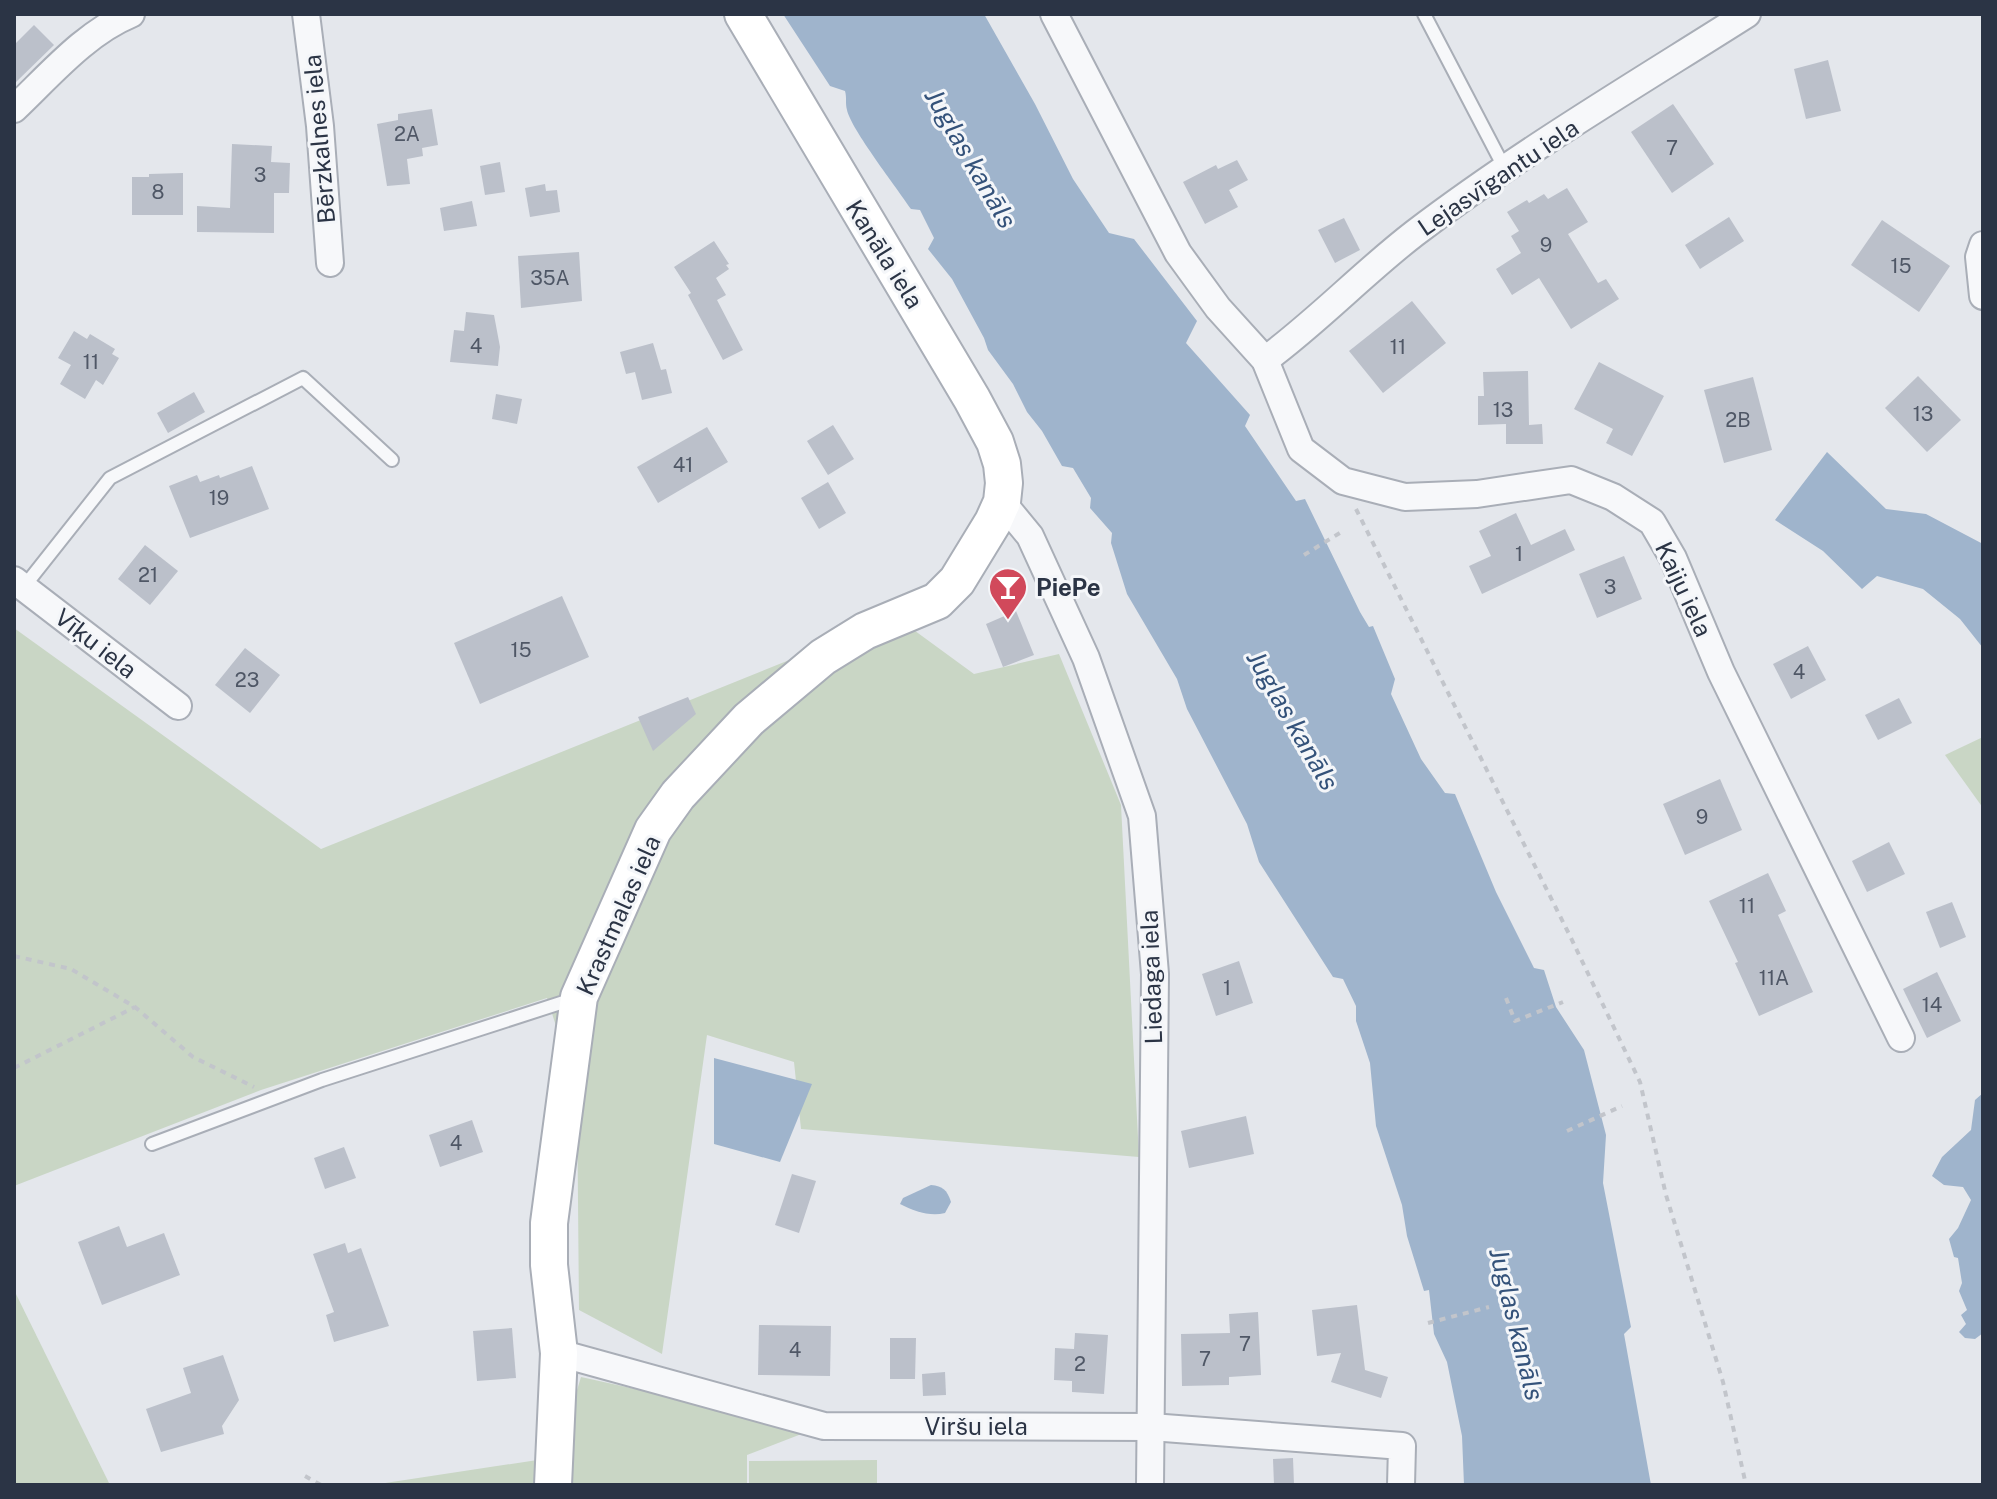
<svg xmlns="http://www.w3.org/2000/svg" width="1997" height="1499" viewBox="0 0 1997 1499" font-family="'Public Sans',sans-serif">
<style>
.green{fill:#c9d6c5}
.water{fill:#9fb4cc}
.building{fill:#bbc0ca}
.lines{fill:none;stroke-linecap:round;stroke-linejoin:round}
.lane-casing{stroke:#a9aeb7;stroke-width:16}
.street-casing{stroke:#a9aeb7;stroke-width:30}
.secondary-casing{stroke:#a9aeb7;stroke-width:40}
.path{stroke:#c2c5cb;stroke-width:4;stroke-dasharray:6 6;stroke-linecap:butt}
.lane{stroke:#f7f8fa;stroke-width:12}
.street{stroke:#f7f8fa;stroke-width:26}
.secondary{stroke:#fff;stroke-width:36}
.labels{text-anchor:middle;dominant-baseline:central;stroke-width:6;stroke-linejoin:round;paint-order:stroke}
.number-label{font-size:20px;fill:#4f5766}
.street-label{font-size:24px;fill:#2b3445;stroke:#f4f6f9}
.poi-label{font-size:24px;font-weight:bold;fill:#2b3445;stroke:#f4f6f9;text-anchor:start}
.water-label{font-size:26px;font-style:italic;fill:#34527a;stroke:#f4f6f9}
</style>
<rect width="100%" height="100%" fill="#e4e7ec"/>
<!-- green -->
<g class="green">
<polygon points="896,617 974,674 1059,654 1121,805 1139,1157 801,1129 794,1062 707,1035 662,1354 579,1310 577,1091 547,998 261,1090 14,1186 14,628 321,849"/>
<polygon points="1983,737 1983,808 1945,755"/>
<polygon points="14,1290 110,1485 14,1485"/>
<polygon points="581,1377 735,1411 804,1433 747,1455 747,1485 372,1485 557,1457"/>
<polygon points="877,1460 877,1485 749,1485 749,1461"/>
</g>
<!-- water -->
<g class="water">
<path d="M783 14H984L1035 104 1073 179 1109 233 1134 239 1197 321 1186 343 1250 415 1245 426 1296 501 1305 499 1360 612 1369 627 1373 626 1395 679 1391 694 1421 759 1445 793 1455 794 1496 892 1534 968 1544 970 1556 1007 1584 1050 1606 1135 1603 1183 1631 1327 1624 1334 1651 1485H1464L1462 1436 1447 1362 1434 1334 1429 1290 1424 1291 1407 1236 1402 1205 1376 1126 1370 1063 1356 1021V1006L1343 979 1333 977 1259 862 1247 824 1187 709 1177 679 1127 594 1111 543 1112 533 1090 508 1091 498 1073 468 1062 466 1042 431 1027 412 1013 384 988 350 984 338 952 279 928 249 934 238 920 210 911 209C897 188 851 129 847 110 845 103 847 98 845 91L830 86Z"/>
<polygon points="1827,452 1886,509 1926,514 1983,544 1983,648 1960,619 1923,589 1877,576 1862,589 1823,551 1775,520"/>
<polygon points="714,1058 812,1084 780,1162 714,1144"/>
<polygon points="1983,1093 1983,1333 1975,1339 1965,1338 1959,1332 1966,1324 1961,1315 1967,1310 1959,1291 1962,1283 1958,1258 1954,1257 1949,1239 1958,1228 1971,1200 1963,1187 1944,1185 1932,1176 1942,1157 1971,1130 1975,1100"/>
<path d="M931 1185C943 1186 947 1190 951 1202L945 1213C930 1217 914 1211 900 1204L903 1198Z"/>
</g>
<!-- building -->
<g class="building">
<polygon points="34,25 54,45 14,84 14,45"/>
<polygon points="1828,60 1841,111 1806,119 1794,69"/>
<polygon points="1673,104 1714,164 1672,193 1631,132"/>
<polygon points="432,109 438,145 422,148 423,156 407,159 410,184 387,186 377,124 398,120 398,114"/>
<polygon points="232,144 272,146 271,162 290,163 289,193 274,193 274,233 197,232 197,206 230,208"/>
<polygon points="1237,160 1248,180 1229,190 1238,207 1205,224 1183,182 1216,165 1218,169"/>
<polygon points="500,162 505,192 485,195 480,166"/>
<polygon points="183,173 183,215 132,215 132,177 149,177 149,174"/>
<polygon points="545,184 546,191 557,190 560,212 530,217 525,188"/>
<polygon points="1567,188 1588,222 1568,234 1598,283 1606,279 1619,299 1571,329 1539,278 1512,295 1496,269 1521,253 1511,236 1519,231 1507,212 1527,200 1529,203 1544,194 1548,199"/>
<polygon points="472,201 477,226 444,231 440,208"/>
<polygon points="1729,217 1744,241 1700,269 1685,245"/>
<polygon points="1344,218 1360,250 1335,263 1318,230"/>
<polygon points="1882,220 1950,266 1919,312 1851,265"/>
<polygon points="714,241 729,264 726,265 729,269 716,278 726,295 717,300 743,350 723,360 688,295 691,293 674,267"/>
<polygon points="579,252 582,301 521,308 518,256"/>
<polygon points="1412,301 1446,343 1383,393 1349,351"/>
<polygon points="466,312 494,315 500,347 498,366 450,362 454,330 464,331"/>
<polygon points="74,331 87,339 90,334 115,349 112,354 119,358 103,385 96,380 85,399 60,384 71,365 58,358"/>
<polygon points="653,343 661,370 666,369 672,393 642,400 635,372 626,374 620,352"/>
<polygon points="1599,362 1664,396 1632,456 1606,443 1613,429 1574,409"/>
<polygon points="1528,371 1529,425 1542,424 1543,444 1506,444 1506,424 1478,425 1478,396 1484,396 1483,372"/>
<polygon points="1918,376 1961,420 1927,452 1885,408"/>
<polygon points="1753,377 1772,450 1724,463 1704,390"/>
<polygon points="194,392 205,412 168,433 157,413"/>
<polygon points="496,394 522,399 517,424 492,419"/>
<polygon points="833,425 854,459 828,475 807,441"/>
<polygon points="707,427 728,462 658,503 637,467"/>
<polygon points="252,466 269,509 190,538 169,486 197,475 200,482 219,475 220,478"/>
<polygon points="828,482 846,513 819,529 801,498"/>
<polygon points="1516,513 1531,545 1565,529 1575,550 1482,594 1469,566 1491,556 1479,531"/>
<polygon points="145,545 178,571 150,605 118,579"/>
<polygon points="1624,556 1642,599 1597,618 1579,574"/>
<polygon points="562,596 589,657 480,704 454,643"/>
<polygon points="1016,611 1034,655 1003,667 986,624"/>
<polygon points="1808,646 1826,680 1791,699 1773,664"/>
<polygon points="245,648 280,675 250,713 215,685"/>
<polygon points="688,697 696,714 653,751 638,717"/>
<polygon points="1899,698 1912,723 1878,740 1865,715"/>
<polygon points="1720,779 1742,830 1685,855 1663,804"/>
<polygon points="1889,842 1905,874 1867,892 1852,861"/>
<polygon points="1768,873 1786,911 1778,915 1813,992 1759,1016 1735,963 1738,962 1709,901"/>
<polygon points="1952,902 1966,937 1940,948 1926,912"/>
<polygon points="1239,961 1253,1003 1216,1016 1202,974"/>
<polygon points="1937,972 1961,1021 1927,1038 1903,989"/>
<polygon points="1246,1116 1254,1154 1189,1168 1181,1131"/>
<polygon points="472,1120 483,1152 440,1167 429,1135"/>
<polygon points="344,1147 356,1178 325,1189 314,1158"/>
<polygon points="792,1174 816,1181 799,1233 775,1225"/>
<polygon points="119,1226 127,1247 164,1233 180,1275 102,1305 78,1242"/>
<polygon points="345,1243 348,1253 361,1248 389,1326 334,1342 326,1315 334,1312 313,1254"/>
<polygon points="1357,1305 1365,1370 1388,1377 1381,1398 1331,1382 1341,1353 1317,1356 1312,1310"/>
<polygon points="1258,1312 1261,1375 1229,1377 1229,1385 1182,1386 1181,1334 1230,1333 1229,1314"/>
<polygon points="759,1325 831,1326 830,1376 758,1375"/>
<polygon points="512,1328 516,1378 477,1381 473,1331"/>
<polygon points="1075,1333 1108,1335 1104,1394 1072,1392 1072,1381 1054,1380 1055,1348 1074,1349"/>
<polygon points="890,1338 916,1338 915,1379 890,1379"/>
<polygon points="223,1355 239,1400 222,1426 224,1434 161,1452 146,1409 191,1393 183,1368"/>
<polygon points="945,1372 946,1395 923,1396 922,1374"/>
<polygon points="1293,1458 1294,1485 1274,1485 1273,1459"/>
</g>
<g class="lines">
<defs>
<g id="lane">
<polyline points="1424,14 1505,169"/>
<polyline points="23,588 110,478 303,378 392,460"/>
<polyline points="152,1144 322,1080 573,999"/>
</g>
<g id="street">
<polyline points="306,14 320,126 330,263"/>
<polyline points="1054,14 1178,253 1218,308 1265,360 1301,449 1343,481 1405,497 1477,494 1571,480 1613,497 1652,522 1673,558 1721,672 1901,1038"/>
<path d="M14 109C49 76 85 33 131 14"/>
<polyline points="1983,245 1979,257 1983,296"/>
<path d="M1265 360C1318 321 1363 273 1415 233 1520 153 1635 85 1747 14"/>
<polyline points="1002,502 1030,536 1086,658 1142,816 1155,974 1150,1485"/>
<polyline points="14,580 178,706"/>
<polyline points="559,1353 824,1426 1151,1427 1402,1446 1401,1485"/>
</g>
<polyline id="secondary" points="553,1485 559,1353 549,1265 549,1223 579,997 653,830 678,795 749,719 823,657 865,631 937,601 957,581 993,522 1002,502 1004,483 1002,464 995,442 972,399 743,14"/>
</defs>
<!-- lane casing -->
<use href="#lane" class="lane-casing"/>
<!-- street casing -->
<use href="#street" class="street-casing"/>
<!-- secondary casing -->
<use href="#secondary" class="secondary-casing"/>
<!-- path -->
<g class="path">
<polyline points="1356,509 1571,938 1640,1082 1666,1195 1723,1382 1746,1485"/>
<polyline points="1304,555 1343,531"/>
<polyline points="14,956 71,969 135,1007 193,1057 254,1087"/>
<polyline points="1506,998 1515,1021 1563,1002"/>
<polyline points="14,1068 135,1007"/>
<polyline points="1567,1131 1622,1106"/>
<polyline points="1428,1323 1489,1307"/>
<polyline points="305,1476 321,1485"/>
</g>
<!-- lane -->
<use href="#lane" class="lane"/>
<!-- street -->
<use href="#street" class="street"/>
<!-- secondary -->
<use href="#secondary" class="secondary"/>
</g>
<!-- icons -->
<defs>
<symbol id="bar-pin" viewBox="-11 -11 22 30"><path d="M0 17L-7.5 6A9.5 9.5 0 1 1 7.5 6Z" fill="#d1495b" stroke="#f4f6f9"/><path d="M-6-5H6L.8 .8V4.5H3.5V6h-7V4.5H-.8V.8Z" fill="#fff"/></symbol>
</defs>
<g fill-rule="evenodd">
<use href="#bar-pin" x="986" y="565" width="44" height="60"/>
</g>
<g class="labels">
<!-- number labels -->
<g class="number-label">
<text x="407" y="134">2A</text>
<text x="1672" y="148">7</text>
<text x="260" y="175">3</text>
<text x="158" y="192">8</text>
<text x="1546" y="245">9</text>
<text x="1901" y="266">15</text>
<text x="550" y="278">35A</text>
<text x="476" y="346">4</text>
<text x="1398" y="347">11</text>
<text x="91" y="362">11</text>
<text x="1503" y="410">13</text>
<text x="1923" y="414">13</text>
<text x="1738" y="420">2B</text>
<text x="683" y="465">41</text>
<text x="219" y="498">19</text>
<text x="1519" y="554">1</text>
<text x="148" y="575">21</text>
<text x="1610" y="587">3</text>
<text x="521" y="650">15</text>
<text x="1799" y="672">4</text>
<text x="247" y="680">23</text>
<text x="1702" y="817">9</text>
<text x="1747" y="906">11</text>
<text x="1774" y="978">11A</text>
<text x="1227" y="988">1</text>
<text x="1932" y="1005">14</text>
<text x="456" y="1143">4</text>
<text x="1245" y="1344">7</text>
<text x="795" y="1350">4</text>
<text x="1205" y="1359">7</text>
<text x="1080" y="1364">2</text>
</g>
<!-- street labels -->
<g class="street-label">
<text transform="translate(319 139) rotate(-95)">Bērzkalnes iela</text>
<text transform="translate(1498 177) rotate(-34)">Lejasvīgantu iela</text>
<text transform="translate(885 254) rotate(58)">Kanāla iela</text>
<text transform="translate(1684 589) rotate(65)">Kaiju iela</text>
<text transform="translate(96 643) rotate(38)">Vīķu iela</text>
<text transform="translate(618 915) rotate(-66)">Krastmalas iela</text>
<text transform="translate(1151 977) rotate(-92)">Liedaga iela</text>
<text x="976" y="1426">Viršu iela</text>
</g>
<!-- poi labels -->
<g class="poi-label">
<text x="1036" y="587">PiePe</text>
</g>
<!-- water labels -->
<g class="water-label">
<text transform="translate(971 158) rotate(60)">Juglas kanāls</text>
<text transform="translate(1293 720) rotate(60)">Juglas kanāls</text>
<text transform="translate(1517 1324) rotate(76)">Juglas kanāls</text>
</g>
</g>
<!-- border -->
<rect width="1997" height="1499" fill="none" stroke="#2b3445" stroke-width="32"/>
</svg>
